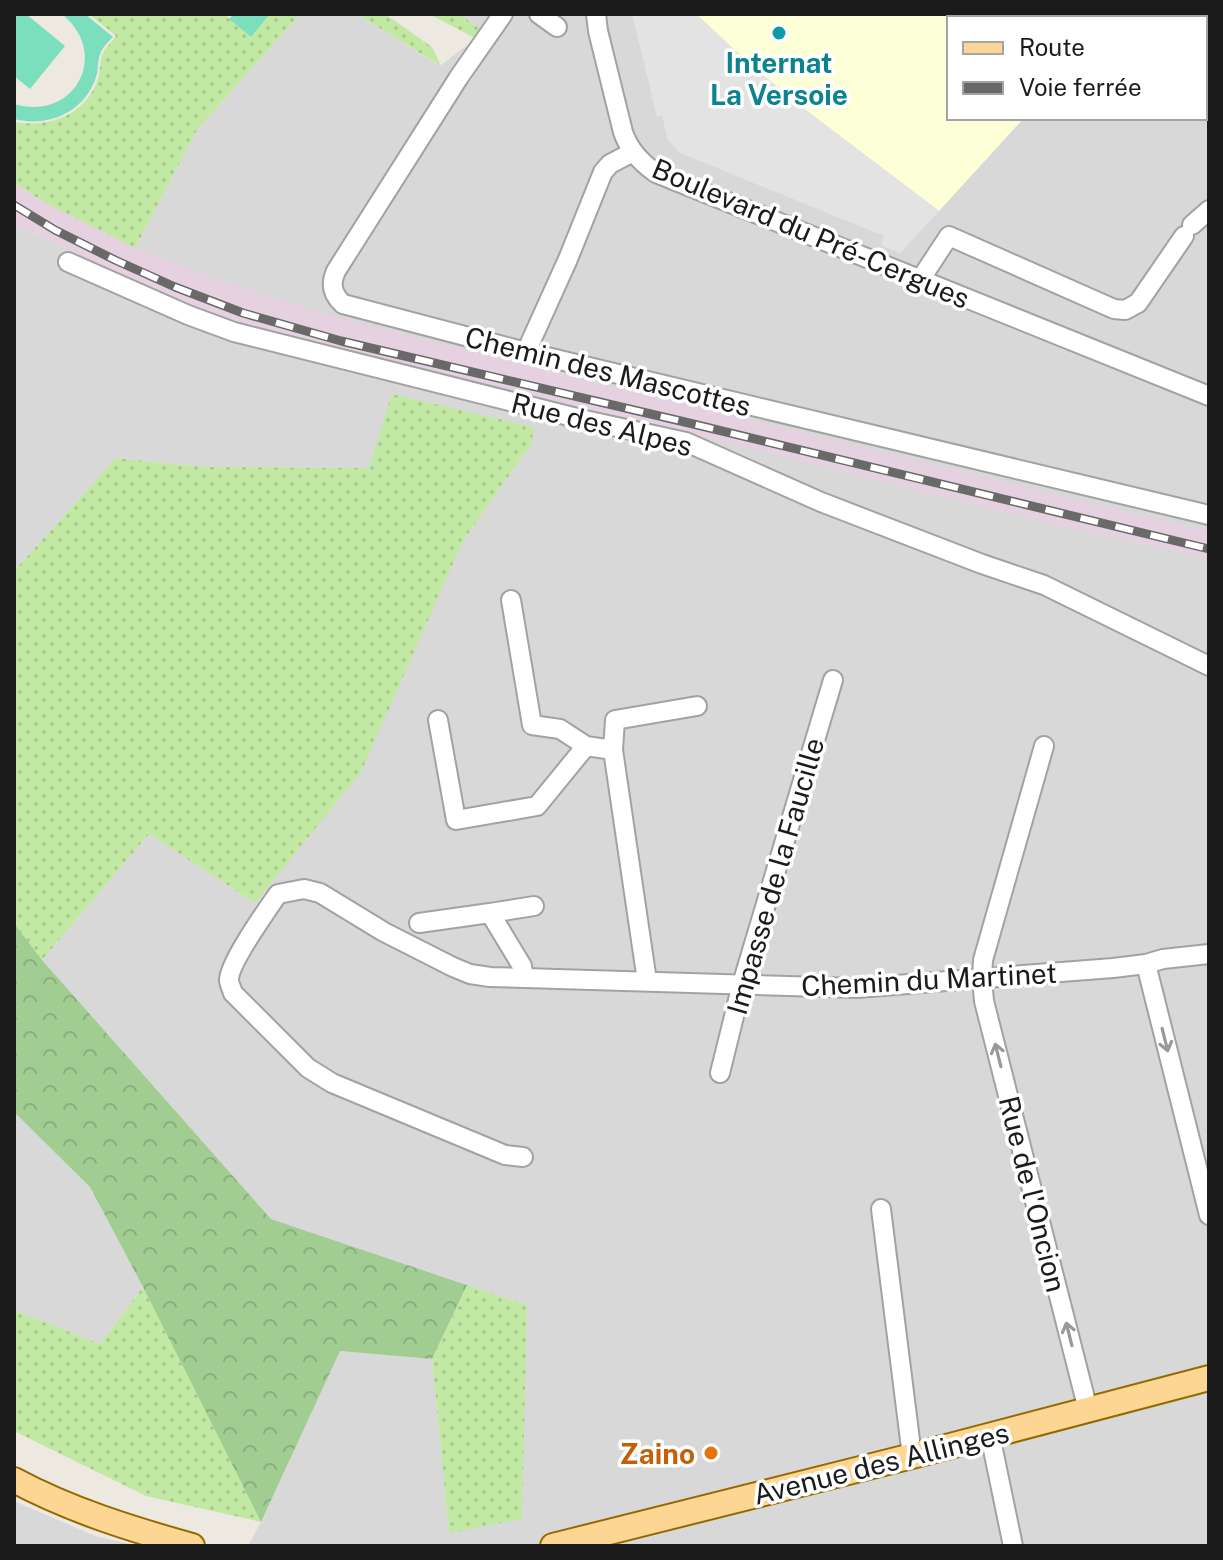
<svg xmlns="http://www.w3.org/2000/svg" width="1223" height="1560" viewBox="0 0 1223 1560" font-family="'Public Sans',sans-serif">
<style>
.residential{fill:#d9d8d8;fill-rule:evenodd}
.education{fill:#fdffd7}
.railway{fill:#e6d1e1}
.grass{fill:url(#grass-dots)}
.forest{fill:url(#forest-crowns)}
.pitch{fill:#7bdfbe}
.parking{fill:#e3e3e3}
.lines{fill:none;stroke-linecap:round;stroke-linejoin:round}
.minor-casing{stroke:#a2a2a2;stroke-width:22}
.major-casing{stroke:#926a00;stroke-width:28}
.minor{stroke:#fff;stroke-width:18}
.major{stroke:#fdd694;stroke-width:24}
.rail-casing{stroke:#696969;stroke-width:9}
.rail{stroke:#fff;stroke-width:6;stroke-dasharray:18;stroke-linecap:butt}
.oneway{stroke:#989898}
.culture-dot{fill:#0f9aa8;stroke:#fff;stroke-width:3}
.food-dot{fill:#e8710a;stroke:#fff;stroke-width:3}
.labels{text-anchor:middle;dominant-baseline:central;stroke-width:7;stroke-linejoin:round;paint-order:stroke}
.culture-label{font-size:28px;font-weight:bold;fill:#0d838f;stroke:#fff}
.street-label{font-size:28px;fill:#1b1b1b;stroke:#fff}
.food-label{font-size:28px;font-weight:bold;fill:#c56008;stroke:#fff;text-anchor:end}
</style>
<defs>
<pattern id="grass-dots" width="8" height="8" patternUnits="userSpaceOnUse" patternTransform="scale(2)"><rect width="8" height="8" fill="#c2e9a3"/><path d="M2 2h.1M6 6h.1" fill="none" stroke="#a6c78c" stroke-width="1.8" stroke-linecap="round"/></pattern>
<pattern id="forest-crowns" width="20" height="18" patternUnits="userSpaceOnUse" patternTransform="scale(2)"><rect width="20" height="18" fill="#a1cd93"/><path d="M2 6a3 3 0 1 1 6 0M12 15a3 3 0 1 1 6 0" fill="none" stroke="#8aaf7e"/></pattern>
</defs>
<rect width="100%" height="100%" fill="#ede9e0"/>
<!-- residential -->
<g class="residential">
<path d="M300 14H357L440 66 484 32 459 14H1209V1546H248L261 1522 340 1351 432 1359 449 1533 527 1305 271 1219 42 960 149 834 255 903 463 541 532 443 370 468 205 467 116 458 14 571V224L68 249 117 275 135 248 197 130ZM949 18H1205V118H949Z"/>
<polygon points="14,1112 90,1187 143,1287 100,1344 14,1310"/>
<polygon points="14,1501 95,1536 138,1546 14,1546"/>
</g>
<!-- education -->
<polygon class="education" points="696,14 1119,14 1116,18 949,18 949,118 1024,118 939,211 811,114 752,66"/>
<!-- railway -->
<polygon class="railway" points="14,183 49,205 135,248 208,276 309,309 486,355 1209,532 1209,559 1059,526 682,432 280,337 148,290 68,249 14,224"/>
<!-- grass -->
<g class="grass">
<path d="M89 14H229L227 17 251 37 270 14H300L197 130 135 248 49 205 14 183V122C49 128 83 116 97 82 101 72 99 59 104 51 107 46 112 41 116 36Z"/>
<polygon points="357,14 385,14 432,47 441,66"/>
<polygon points="429,14 459,14 484,32 473,37"/>
<polygon points="392,394 533,427 532,443 463,541 361,772 255,903 149,834 42,960 14,923 14,571 116,458 205,467 369,468"/>
<polygon points="467,1285 527,1305 522,1519 449,1533 432,1359"/>
<polygon points="143,1287 261,1522 146,1496 14,1431 14,1310 100,1344"/>
</g>
<!-- forest -->
<polygon class="forest" points="14,923 42,960 271,1219 467,1285 432,1359 340,1351 261,1522 143,1287 90,1187 14,1112"/>
<!-- pitch -->
<g class="pitch">
<polygon points="14,14 26,14 65,46 30,89 14,76"/>
<path d="M62 14H85L113 37C109 41 103 47 101 52 97 59 99 69 96 77 85 112 48 128 14 119V104C75 122 111 54 62 14Z"/>
<polygon points="234,14 270,14 251,37 229,19"/>
</g>
<!-- parking -->
<polygon class="parking" points="632,14 696,14 752,66 811,114 939,211 900,253 881,245 884,236 680,153 668,140 662,116 657,117"/>
<g class="lines">
<defs>
<g id="minor">
<path d="M503 14 459 77 336 271C330 284 332 294 343 304L526 352 1209 515"/>
<polyline points="539,14 557,27"/>
<path d="M596 14 598 31 623 132C629 150 640 162 656 173L1209 396"/>
<polyline points="1205,91 1209,96"/>
<polyline points="1192,225 1209,210"/>
<polyline points="68,262 188,315 234,332 585,420 686,442 821,502 982,564 1044,585 1209,666"/>
<polyline points="920,280 949,236 1114,309 1125,310 1138,303 1184,236"/>
<polyline points="526,352 568,259 603,172 610,164 633,152"/>
<polyline points="511,600 532,725 560,729 586,746 613,750 647,981"/>
<polyline points="438,720 456,820 537,806 586,746"/>
<polyline points="1044,746 983,960 982,978 984,1001 1088,1410"/>
<polyline points="613,750 615,720 697,706"/>
<polyline points="490,913 534,906"/>
<polyline points="419,923 490,913 522,966 524,978"/>
<polyline points="1146,964 1209,1215"/>
<polyline points="720,1073 742,984 833,680"/>
<path d="M523 1157 505 1155 332 1083 308 1068 233 993C232 989 229 984 229 980 229 963 267 910 278 894L304 889 320 893 384 932 453 967 470 974 490 977 857 988 1113 968 1146 964 1163 959 1209 954"/>
<polyline points="881,1209 912,1456"/>
<polyline points="990,1435 1013,1546"/>
</g>
<g id="major">
<path d="M14 1480C70 1510 131 1529 192 1546"/>
<polyline points="553,1546 912,1456 1209,1378"/>
</g>
</defs>
<!-- minor casing -->
<use href="#minor" class="minor-casing"/>
<!-- major casing -->
<use href="#major" class="major-casing"/>
<!-- minor -->
<use href="#minor" class="minor"/>
<!-- major -->
<use href="#major" class="major"/>
<defs>
<polyline id="rail" points="14,205 55,230 115,260 175,287 243,313 341,341 689,423 1209,549"/>
</defs>
<!-- rail casing -->
<use href="#rail" class="rail-casing"/>
<!-- rail -->
<use href="#rail" class="rail"/>
</g>
<!-- one-way arrows -->
<defs><path id="oneway-shaft" d="M-6 0H5M1.5-3L5.5 0L1.5 3" fill="none" stroke-width="1.6" stroke-linecap="round" stroke-linejoin="round" transform="scale(2)"/></defs>
<g class="oneway">
<use href="#oneway-shaft" transform="translate(1165 1040) rotate(76)"/>
<use href="#oneway-shaft" transform="translate(998 1055) rotate(-104)"/>
<use href="#oneway-shaft" transform="translate(1069 1334) rotate(-104)"/>
</g>
<!-- markers -->
<circle class="culture-dot" cx="779" cy="33" r="8"/>
<circle class="food-dot" cx="711" cy="1453" r="8"/>
<g class="labels">
<!-- culture labels -->
<g class="culture-label">
<text x="779" y="62">Internat<tspan x="779" dy="32">La Versoie</tspan></text>
</g>
<!-- street labels -->
<g class="street-label">
<text transform="translate(811 233) rotate(23)">Boulevard du Pré-Cergues</text>
<text transform="translate(608 371) rotate(14)">Chemin des Mascottes</text>
<text transform="translate(602 424) rotate(14)">Rue des Alpes</text>
<text transform="translate(775 876) rotate(-74)">Impasse de la Faucille</text>
<text transform="translate(929 979) rotate(-3)">Chemin du Martinet</text>
<text transform="translate(1033 1194) rotate(76)">Rue de l'Oncion</text>
<text transform="translate(881 1463) rotate(-14)">Avenue des Allinges</text>
</g>
<!-- food labels -->
<g class="food-label">
<text x="695" y="1453">Zaino</text>
</g>
</g>
<!-- border -->
<rect width="1223" height="1560" fill="none" stroke="#1b1b1b" stroke-width="32"/>
<!-- legend -->
<rect x="947" y="16" width="260" height="104" fill="#ffffff" stroke="#a4a4a4" stroke-width="2"/>
<rect x="963" y="42" width="40" height="12" fill="#fdd694" stroke="#a4a4a4" stroke-width="2"/>
<text x="1019" y="56" font-size="24" fill="#1b1b1b">Route</text>
<rect x="963" y="82" width="40" height="12" fill="#696969" stroke="#a4a4a4" stroke-width="2"/>
<text x="1019" y="96" font-size="24" fill="#1b1b1b">Voie ferrée</text>
</svg>
